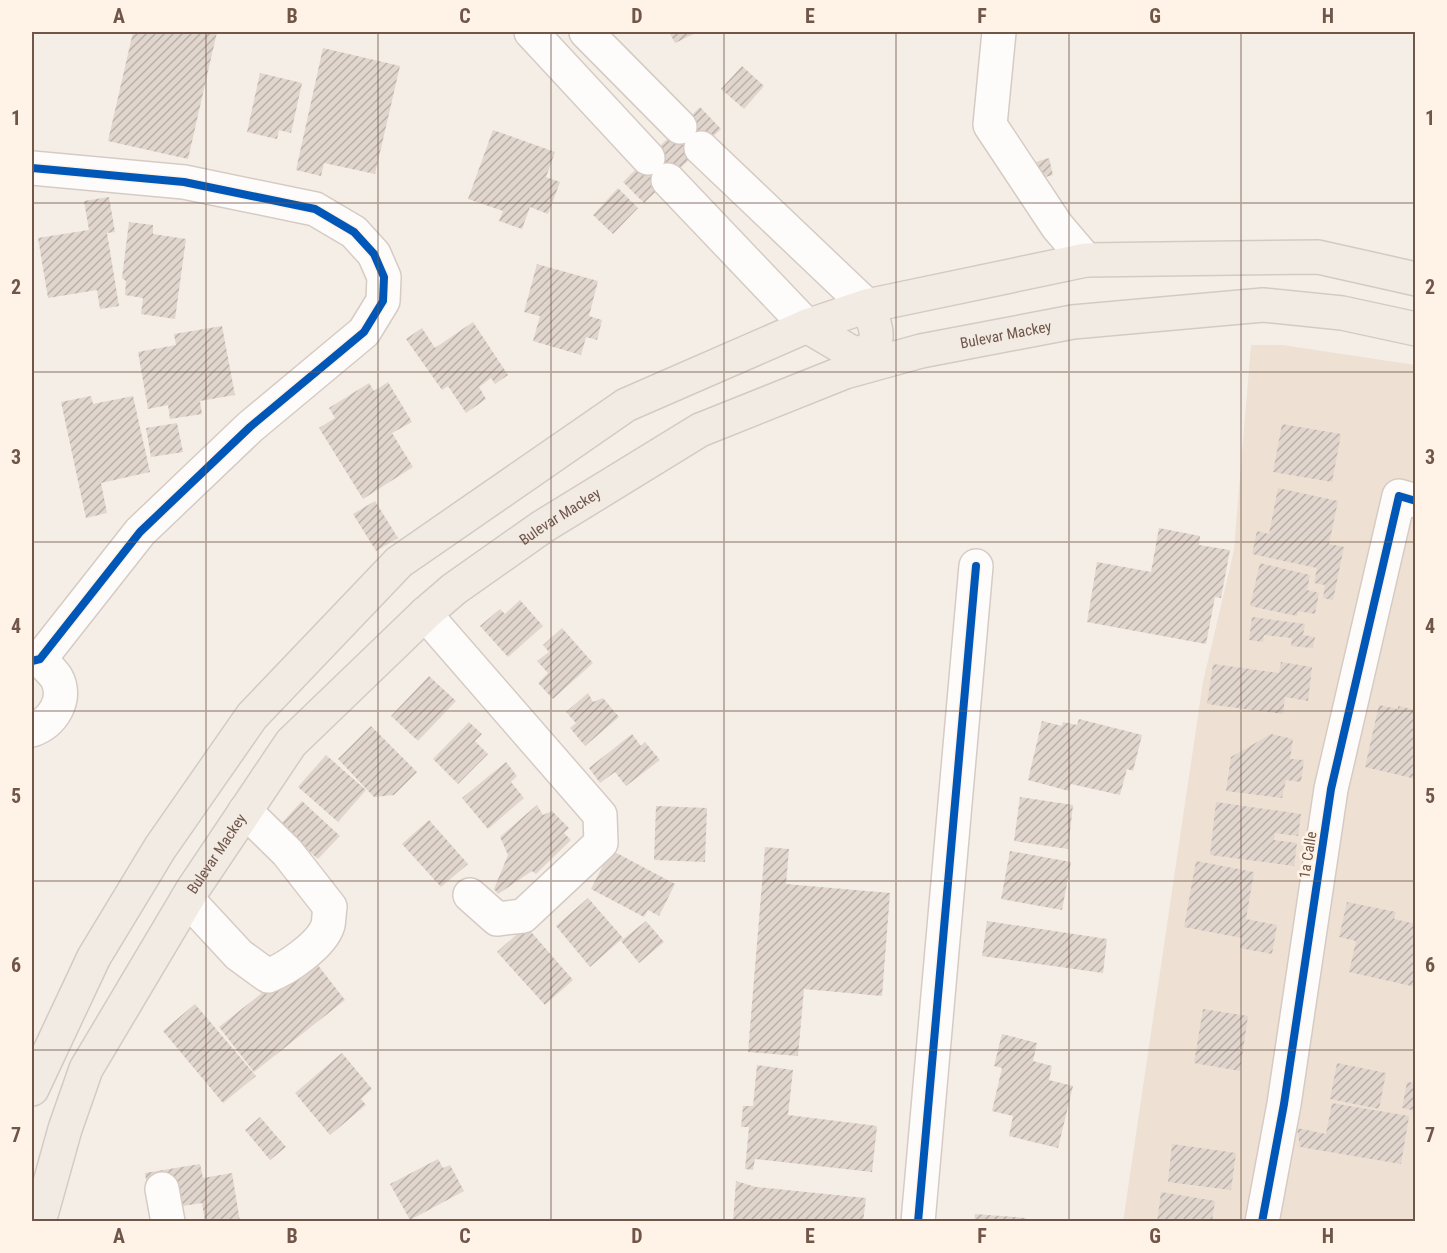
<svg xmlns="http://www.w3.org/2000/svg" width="1447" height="1253" viewBox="0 0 1447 1253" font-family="'Roboto Condensed',sans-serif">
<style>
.residential{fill:#eee0d3}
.building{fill:url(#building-hatch)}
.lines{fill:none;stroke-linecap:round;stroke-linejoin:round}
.minor-casing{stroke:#d6cbc4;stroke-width:36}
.major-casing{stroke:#d3cac4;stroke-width:36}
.minor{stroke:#fefcfb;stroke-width:33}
.major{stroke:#f1ebe3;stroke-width:33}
.cycleway-casing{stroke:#fef3e6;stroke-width:11}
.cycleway{stroke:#0057b8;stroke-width:8}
.grid{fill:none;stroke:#705549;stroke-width:1.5;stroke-opacity:0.55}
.labels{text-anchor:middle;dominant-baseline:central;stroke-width:5;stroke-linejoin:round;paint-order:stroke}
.street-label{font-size:15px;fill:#705549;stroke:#fef3e6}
.neatline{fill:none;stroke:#705549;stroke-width:2}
.grid-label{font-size:20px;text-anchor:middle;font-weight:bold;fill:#705549}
</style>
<defs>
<pattern id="building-hatch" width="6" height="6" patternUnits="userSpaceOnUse" patternTransform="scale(1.5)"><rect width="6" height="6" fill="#e1d6ce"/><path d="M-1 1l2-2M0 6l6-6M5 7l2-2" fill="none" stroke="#bbb0a9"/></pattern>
</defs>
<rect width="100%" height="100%" fill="#f5eee6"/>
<!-- residential -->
<polygon class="residential" points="1251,345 1282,345 1415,365 1415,1221 1123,1222 1203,682 1234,550"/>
<!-- building -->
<g class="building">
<polygon points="133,32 217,32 188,159 108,141"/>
<polygon points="669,32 698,32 675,43"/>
<polygon points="323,48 400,66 375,174 324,163 321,176 296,170"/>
<polygon points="742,66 764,86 744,109 721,89"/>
<polygon points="260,73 302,83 291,133 279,130 277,139 247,132"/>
<polygon points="700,107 721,129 644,203 623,182"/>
<polygon points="493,130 555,152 546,177 560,182 548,214 530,207 522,229 499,221 503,211 468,199"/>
<polygon points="1049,158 1053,175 1034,180 1029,164"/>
<polygon points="618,188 638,208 613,234 593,215"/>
<polygon points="109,197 115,232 107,233 119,306 100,309 97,290 48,298 38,238 89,230 84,201"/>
<polygon points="129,222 153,225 153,234 186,239 175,319 141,314 143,298 125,295 126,281 122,278"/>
<polygon points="537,264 598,281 589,316 602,320 597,340 586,337 581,355 533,341 540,316 524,312"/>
<polygon points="473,322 508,375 495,384 491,378 479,387 486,399 466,413 448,386 442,390 406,339 422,328 435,348"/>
<polygon points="222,326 235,395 200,401 202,414 170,419 168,405 148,409 138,352 176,345 174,334"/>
<polygon points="388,382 412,422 392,433 413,467 363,499 319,428 335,418 329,408 369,383 374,391"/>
<polygon points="91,396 93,404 133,396 150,472 101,483 107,513 86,518 61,402"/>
<polygon points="177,423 183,452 151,457 146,428"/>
<polygon points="1282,424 1341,434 1332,482 1273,472"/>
<polygon points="1278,488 1338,501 1329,544 1344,547 1333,600 1323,598 1325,585 1314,583 1317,568 1252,554 1257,531 1269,534"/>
<polygon points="375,501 398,538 376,551 353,514"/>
<polygon points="1159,528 1200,536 1199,545 1230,550 1221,598 1215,597 1206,644 1087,622 1097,562 1151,572"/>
<polygon points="1260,563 1310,575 1307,590 1319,593 1315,614 1298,611 1297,616 1250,606"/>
<polygon points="520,600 543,626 508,657 480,626 500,609 505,614"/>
<polygon points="1252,617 1305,624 1303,635 1315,637 1313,648 1291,646 1292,638 1264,635 1263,642 1249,640"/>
<polygon points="562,628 593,663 553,699 538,683 548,673 537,661 549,652 543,645"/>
<polygon points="1281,662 1312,667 1308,701 1285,697 1283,714 1207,704 1213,664 1279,673"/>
<polygon points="429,676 456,701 418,741 391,716"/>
<polygon points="588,693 593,702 603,698 619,717 585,746 570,728 576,723 566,712"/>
<polygon points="1379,705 1398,709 1398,706 1416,710 1416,779 1365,767"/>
<polygon points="1079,719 1142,735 1133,771 1127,769 1120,795 1071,784 1069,791 1028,780 1042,721 1062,726 1063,722 1077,725"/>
<polygon points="469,722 482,734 475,741 488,754 458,784 433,759"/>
<polygon points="371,726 417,772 394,795 374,797 338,759"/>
<polygon points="632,734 641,746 645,742 660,760 626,786 615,772 600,783 589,768"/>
<polygon points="1271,734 1293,739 1290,759 1304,760 1301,782 1286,780 1282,798 1226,791 1231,757"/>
<polygon points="326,755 366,790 338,822 298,787"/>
<polygon points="506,762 517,776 511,782 524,798 488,829 462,798"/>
<polygon points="1020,797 1073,805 1068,849 1014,841"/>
<polygon points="302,801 340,836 318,859 280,825"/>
<polygon points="1216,802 1301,814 1298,836 1275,833 1274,840 1297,843 1294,866 1210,855"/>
<polygon points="537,805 543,815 552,811 569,828 564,833 571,840 536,874 532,871 498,894 494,889 508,855 500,837"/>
<polygon points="656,806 707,808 705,862 654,860"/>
<polygon points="429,820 468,864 441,887 402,844"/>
<polygon points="765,847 789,849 786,884 890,893 882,996 804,989 798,1056 748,1052"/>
<polygon points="611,850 675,884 659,916 648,910 644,917 591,889"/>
<polygon points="1010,851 1071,862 1062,910 1001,899"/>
<polygon points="1196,861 1254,872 1246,919 1277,925 1272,954 1240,948 1242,938 1184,927"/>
<polygon points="588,898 623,938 590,967 556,926"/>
<polygon points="1347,902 1396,912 1394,919 1416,924 1416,987 1349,972 1356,941 1339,937"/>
<polygon points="646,921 664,942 639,963 621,941"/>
<polygon points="987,921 1107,939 1103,973 982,956"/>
<polygon points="526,926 573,980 545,1005 497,952"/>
<polygon points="310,955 345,1000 254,1072 219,1027"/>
<polygon points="195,1004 256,1076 223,1103 163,1031"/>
<polygon points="1203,1009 1248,1016 1240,1071 1194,1063"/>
<polygon points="1002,1034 1037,1043 1033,1061 1052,1066 1049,1080 1073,1086 1058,1148 1009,1136 1013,1116 992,1111 1002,1068 994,1066"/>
<polygon points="342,1053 372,1089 361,1099 366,1105 330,1135 295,1093"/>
<polygon points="1337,1063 1386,1073 1379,1109 1330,1099"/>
<polygon points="757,1065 793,1070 788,1115 877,1126 872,1172 755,1159 753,1170 745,1169 749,1127 741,1127 743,1106 753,1106"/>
<polygon points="1407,1082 1416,1083 1416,1111 1402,1108"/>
<polygon points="1332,1103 1409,1116 1401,1164 1300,1147 1297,1128 1326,1134"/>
<polygon points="260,1117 286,1147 270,1160 245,1130"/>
<polygon points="1172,1144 1236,1153 1231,1190 1168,1182"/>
<polygon points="438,1159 443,1168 450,1165 464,1191 410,1220 390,1184"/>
<polygon points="200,1164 203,1178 232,1173 240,1222 205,1222 202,1203 151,1211 145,1173"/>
<polygon points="736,1181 756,1187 866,1198 863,1222 733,1222"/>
<polygon points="1161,1192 1215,1201 1212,1222 1157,1222"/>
<polygon points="975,1214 1026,1218 1025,1222 974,1222"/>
</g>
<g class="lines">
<defs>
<g id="minor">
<polyline points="531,32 648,158"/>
<polyline points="586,32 680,127"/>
<polyline points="999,32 990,125 1057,226 1086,260"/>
<polyline points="701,148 867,306"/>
<polyline points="32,168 184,182 315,209 354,232 374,254 384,277 383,301 364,332 250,427 140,532 40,659 32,661"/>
<polyline points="668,180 807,326"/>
<polyline points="425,614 600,815 601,843 523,916 497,919 470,895"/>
<path d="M32 730C52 723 69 699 56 677 52 671 45 665 40 659"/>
<path d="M187 899 239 955 268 976C286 969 322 945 328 925 329 920 329 913 330 907L287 852 245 811"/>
<polyline points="162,1189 168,1222"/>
<polyline points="918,1222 976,566"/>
<polyline points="1262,1222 1284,1104 1331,789 1399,496 1416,501"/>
</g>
<g id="major">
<polyline points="807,326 849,351 887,360"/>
<path d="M850 368C877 343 884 343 867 306"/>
<polyline points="32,1089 94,957 160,848 252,716 399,562 626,405 807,326 867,306 1086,260 1318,257 1416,279"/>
<path id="s1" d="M39 1222 65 1129 86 1069 193 889 291 743 425 614 454 589 542 527 700 430 845 372 921 351 1073 322 1263 305 1342 313 1416 329"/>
</g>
</defs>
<!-- minor casing -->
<use href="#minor" class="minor-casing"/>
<!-- major casing -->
<use href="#major" class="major-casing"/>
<!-- minor -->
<use href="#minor" class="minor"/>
<!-- major -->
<use href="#major" class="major"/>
<defs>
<g id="cycleway">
<polyline points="32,168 184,182 315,209 354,232 374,254 384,277 383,301 364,332 250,427 140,532 40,659 32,661"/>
<polyline points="918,1222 976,566"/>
<polyline points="1262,1222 1284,1104 1331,789 1399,496 1416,501"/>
</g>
</defs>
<!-- cycleway casing -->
<use href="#cycleway" class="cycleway-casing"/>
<!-- cycleway -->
<use href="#cycleway" class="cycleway"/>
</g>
<!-- grid -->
<path class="grid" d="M206 32V1222M378 32V1222M551 32V1222M724 32V1222M896 32V1222M1069 32V1222M1241 32V1222M32 203H1416M32 372H1416M32 542H1416M32 711H1416M32 881H1416M32 1050H1416"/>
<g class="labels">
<!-- street labels -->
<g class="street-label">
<text stroke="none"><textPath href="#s1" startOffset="1384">Bulevar Mackey</textPath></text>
<text stroke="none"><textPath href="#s1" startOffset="898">Bulevar Mackey</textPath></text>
<text stroke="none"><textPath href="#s1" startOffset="412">Bulevar Mackey</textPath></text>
<text transform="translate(1308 855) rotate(-81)">1a Calle</text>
</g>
</g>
<!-- border -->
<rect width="1447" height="1253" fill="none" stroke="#fef3e6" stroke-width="66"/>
<rect x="33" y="33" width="1381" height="1187" class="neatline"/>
<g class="grid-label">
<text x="119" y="23">A</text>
<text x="292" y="23">B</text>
<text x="465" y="23">C</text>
<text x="637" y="23">D</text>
<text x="810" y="23">E</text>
<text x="982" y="23">F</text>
<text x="1155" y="23">G</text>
<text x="1328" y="23">H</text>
<text x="16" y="125">1</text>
<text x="1430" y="125">1</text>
<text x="16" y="294">2</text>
<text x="1430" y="294">2</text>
<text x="16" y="464">3</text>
<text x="1430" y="464">3</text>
<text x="16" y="633">4</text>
<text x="1430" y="633">4</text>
<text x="16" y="803">5</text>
<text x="1430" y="803">5</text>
<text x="16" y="972">6</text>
<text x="1430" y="972">6</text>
<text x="16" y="1142">7</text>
<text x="1430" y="1142">7</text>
<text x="119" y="1243">A</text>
<text x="292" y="1243">B</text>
<text x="465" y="1243">C</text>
<text x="637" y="1243">D</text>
<text x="810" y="1243">E</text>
<text x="982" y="1243">F</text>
<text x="1155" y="1243">G</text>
<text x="1328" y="1243">H</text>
</g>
</svg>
